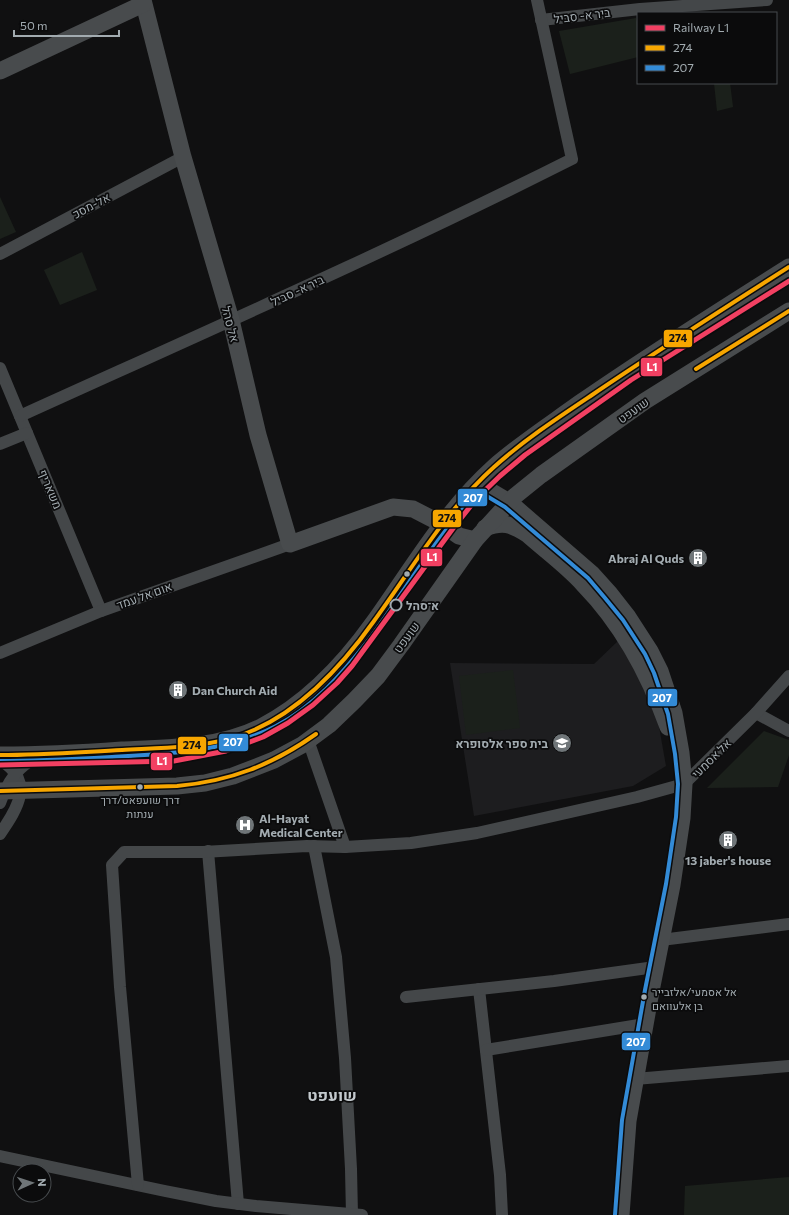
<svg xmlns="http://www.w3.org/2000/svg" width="789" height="1215" viewBox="0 0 789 1215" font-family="Commissioner,Heebo,sans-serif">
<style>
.built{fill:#1d1d1f}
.green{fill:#1b201b}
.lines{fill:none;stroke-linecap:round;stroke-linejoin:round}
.street{stroke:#444749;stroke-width:12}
.secondary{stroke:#484b4d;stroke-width:17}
.bus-1-casing{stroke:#0b0b0c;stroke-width:7}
.bus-2-casing{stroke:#0b0b0c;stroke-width:7}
.bus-1{stroke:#f7a600;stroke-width:4}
.bus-2{stroke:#338bd7;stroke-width:4}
.rail-1-casing{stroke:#0b0b0c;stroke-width:8}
.rail-1{stroke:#f24062;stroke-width:5}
.bus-dot{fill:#a2abb0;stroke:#0b0b0c;stroke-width:1.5}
.stop-dot{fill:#0b0b0c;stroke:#a2abb0;stroke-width:2}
.labels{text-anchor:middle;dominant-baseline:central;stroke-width:3.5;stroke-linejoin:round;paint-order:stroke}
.bus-label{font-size:11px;fill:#a2abb0;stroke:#0b0b0c}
.street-label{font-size:12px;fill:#a2abb0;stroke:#0b0b0c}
.poi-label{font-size:12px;font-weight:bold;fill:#a2abb0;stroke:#0b0b0c;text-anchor:end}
.stop-label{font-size:12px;font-weight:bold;fill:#a2abb0;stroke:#0b0b0c;text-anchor:start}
.district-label{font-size:16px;font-weight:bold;fill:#c3c9cd;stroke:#0b0b0c}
.line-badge{stroke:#0b0b0c;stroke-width:1.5}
.badge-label{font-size:11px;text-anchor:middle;font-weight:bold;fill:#fff}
.pale-badge-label{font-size:11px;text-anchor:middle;font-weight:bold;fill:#111}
</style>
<rect width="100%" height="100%" fill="#101011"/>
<!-- built -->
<polygon class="built" points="619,640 641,676 658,721 666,766 633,786 474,816 450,663 594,664"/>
<!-- green -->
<g class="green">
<polygon points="636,18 638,26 638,57 570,74 559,31"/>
<polygon points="714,83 730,83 733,107 717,111"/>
<polygon points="0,197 16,232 0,239"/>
<polygon points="82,252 97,290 60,305 44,270"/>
<polygon points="513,670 520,728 466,735 459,676"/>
<polygon points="764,731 789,740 789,755 778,787 707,788"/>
<polygon points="789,1177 789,1215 684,1215 685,1186"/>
</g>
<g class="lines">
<!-- street -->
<g class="street">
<polyline points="541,20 640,9 767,0"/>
<polyline points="0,254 183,157"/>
<polyline points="0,368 101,611"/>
<path d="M20 416C205 332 391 250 572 159L537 0"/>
<polyline points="0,444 27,433"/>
<polyline points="0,653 101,611 290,544"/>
<polyline points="756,713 789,731"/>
<polyline points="308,740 345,847"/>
<path d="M0 760C35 781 18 808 0 834"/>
<path d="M0 803C8 781 18 765 40 756"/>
<polyline points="314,846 336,957 345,1058 351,1169 352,1215"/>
<polyline points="208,851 238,1204"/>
<polyline points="661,940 789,924"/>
<polyline points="479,989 500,1175 502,1215"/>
<polyline points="406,997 554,981 655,967"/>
<polyline points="486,1050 645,1024"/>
<polyline points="635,1079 789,1066"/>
<polyline points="0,1156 165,1191 216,1201 256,1206 362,1215"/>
<polyline points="138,1185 120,987 112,865 124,852 203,852 307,846 345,847 411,843 477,833 637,797 684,784 756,713 789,676"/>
</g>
<!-- secondary -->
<g class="secondary">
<polyline points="143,0 183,157 231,320 258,435 290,544 393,507 413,509 442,524 459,536 475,540"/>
<polyline points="0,71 143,4"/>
<polyline points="474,488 487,489 509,502 592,574 610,594 628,617 650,651 660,671 674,713 681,753 684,784 682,818 672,885 651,991 628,1121 621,1215"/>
<path d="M485 528C503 521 511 524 527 534 546 551 567 566 584 585 623 625 649 674 668 727"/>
<path d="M0 755C41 755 81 753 122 750 168 748 219 748 261 727 308 703 344 664 374 622 412 569 445 511 494 467 520 444 551 424 580 403 648 356 719 311 789 267"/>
<polyline points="0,791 177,786 205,783 233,776 274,760 302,745 329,725 354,701 378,676 401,645 475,540 515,496 541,475 645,401 789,311"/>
</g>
<defs>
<g id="bus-1">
<polyline points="696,369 789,311"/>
<path d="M0 755C41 755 81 752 122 750 158 748 194 748 229 739 291 722 338 672 374 621 412 569 445 511 494 467 524 440 559 417 592 395 657 351 723 309 789 267"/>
<path d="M0 791 177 786C231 781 272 765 316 734"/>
</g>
<path id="bus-2" d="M0 761C37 761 75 759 112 757 168 754 226 752 276 726 313 707 342 674 367 642 404 593 434 539 476 494L485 495 505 507 588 578 605 598 623 620 645 654 654 673 668 714 675 754 678 784 676 817 666 884 645 990 622 1120 615 1215"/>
</defs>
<!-- bus-1 casing -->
<use href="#bus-1" class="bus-1-casing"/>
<!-- bus-2 casing -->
<use href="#bus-2" class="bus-2-casing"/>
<!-- bus-1 -->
<use href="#bus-1" class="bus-1"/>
<!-- bus-2 -->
<use href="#bus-2" class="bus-2"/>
<defs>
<polyline id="rail-1" points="0,765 174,761 226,751 263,737 288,723 313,705 337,683 352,666 454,527 477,498 500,476 525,455 631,380 789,281"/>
</defs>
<!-- rail-1 casing -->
<use href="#rail-1" class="rail-1-casing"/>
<!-- rail-1 -->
<use href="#rail-1" class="rail-1"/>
</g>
<!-- icons -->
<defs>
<symbol id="building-disc" viewBox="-11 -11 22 22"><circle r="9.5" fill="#6f7578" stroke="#0b0b0c"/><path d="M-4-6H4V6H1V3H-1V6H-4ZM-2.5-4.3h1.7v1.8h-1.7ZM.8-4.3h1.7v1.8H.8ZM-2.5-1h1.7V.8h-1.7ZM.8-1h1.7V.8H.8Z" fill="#fff"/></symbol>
<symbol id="school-disc" viewBox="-11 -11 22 22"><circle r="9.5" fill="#6f7578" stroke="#0b0b0c"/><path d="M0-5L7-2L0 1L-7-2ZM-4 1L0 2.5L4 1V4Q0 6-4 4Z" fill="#fff"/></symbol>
<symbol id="hospital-disc" viewBox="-11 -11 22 22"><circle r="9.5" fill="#6f7578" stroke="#0b0b0c"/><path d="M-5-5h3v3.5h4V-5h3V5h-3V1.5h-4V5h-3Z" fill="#fff"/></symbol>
</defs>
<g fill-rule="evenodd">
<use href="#building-disc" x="687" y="547" width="22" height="22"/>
<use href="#building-disc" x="167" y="679" width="22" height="22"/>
<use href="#school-disc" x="551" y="732" width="22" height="22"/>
<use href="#hospital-disc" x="234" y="814" width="22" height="22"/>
<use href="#building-disc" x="717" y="829" width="22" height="22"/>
</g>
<!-- markers -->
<g class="bus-dot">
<circle cx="407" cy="574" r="3.5"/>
<circle cx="140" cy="787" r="3.5"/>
<circle cx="644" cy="997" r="3.5"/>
</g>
<circle class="stop-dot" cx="396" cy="605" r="5.5"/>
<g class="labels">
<!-- bus labels -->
<g class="bus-label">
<text x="140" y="799">דרך שועפאט/דרך<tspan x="140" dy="14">ענתות</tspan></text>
<text x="652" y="991" text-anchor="start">אל אסמעי/אלזבייר<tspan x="652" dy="14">בן אלעוואם</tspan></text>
</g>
<!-- street labels -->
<g class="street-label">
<text transform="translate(582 15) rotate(-7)">ביר א- סביל</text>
<text transform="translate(91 205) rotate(-28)">אל-מסכ</text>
<text transform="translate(297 290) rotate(-25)">ביר א- סביל</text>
<text transform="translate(231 324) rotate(75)">אל סהל</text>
<text transform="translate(633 410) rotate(-35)">שועפט</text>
<text transform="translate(51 489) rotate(67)">משאריף</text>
<text transform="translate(144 595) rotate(-20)">אום אל עמד</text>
<text transform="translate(406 637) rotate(-54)">שועפט</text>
<text transform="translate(711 758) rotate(-45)">אל אסמעי</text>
</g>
<!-- poi labels -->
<g class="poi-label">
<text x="684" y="558">Abraj Al Quds</text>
<text x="192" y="690" text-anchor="start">Dan Church Aid</text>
<text x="548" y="743">בית ספר אלסופרא</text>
<text x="259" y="818" text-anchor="start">Al-Hayat<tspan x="259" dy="14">Medical Center</tspan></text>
<text x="728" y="860" text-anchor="middle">13 jaber's house</text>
</g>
<!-- stop labels -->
<g class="stop-label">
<text x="406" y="605">א־סהל</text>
</g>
<!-- district labels -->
<g class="district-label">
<text x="332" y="1094">שועפט</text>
</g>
</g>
<g class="line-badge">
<rect x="663" y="329" width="30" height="19" rx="4" fill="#f7a600"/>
<rect x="640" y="357" width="23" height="20" rx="4" fill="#f24062"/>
<rect x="457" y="488" width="31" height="19" rx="4" fill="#338bd7"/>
<rect x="432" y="509" width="30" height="19" rx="4" fill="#f7a600"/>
<rect x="420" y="548" width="23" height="19" rx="4" fill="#f24062"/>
<rect x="647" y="688" width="31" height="19" rx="4" fill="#338bd7"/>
<rect x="218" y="733" width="31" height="19" rx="4" fill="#338bd7"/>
<rect x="177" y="736" width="30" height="19" rx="4" fill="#f7a600"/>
<rect x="150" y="752" width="23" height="19" rx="4" fill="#f24062"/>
<rect x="621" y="1032" width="30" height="19" rx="4" fill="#338bd7"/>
</g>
<g class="badge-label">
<text x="652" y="371">L1</text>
<text x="473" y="502">207</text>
<text x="432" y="561">L1</text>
<text x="662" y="702">207</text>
<text x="233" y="746">207</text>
<text x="162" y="765">L1</text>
<text x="636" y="1046">207</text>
</g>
<g class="pale-badge-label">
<text x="678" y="342">274</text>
<text x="447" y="522">274</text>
<text x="192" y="749">274</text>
</g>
<!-- legend -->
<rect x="637" y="12" width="140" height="72" fill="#0b0b0c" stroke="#474b4e"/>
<rect x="645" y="25" width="20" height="6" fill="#f24062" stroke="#474b4e"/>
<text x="673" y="32" font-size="12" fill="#a2abb0">Railway L1</text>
<rect x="645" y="45" width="20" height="6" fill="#f7a600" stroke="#474b4e"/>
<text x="673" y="52" font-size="12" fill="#a2abb0">274</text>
<rect x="645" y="65" width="20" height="6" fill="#338bd7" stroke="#474b4e"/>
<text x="673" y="72" font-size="12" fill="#a2abb0">207</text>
<!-- north arrow -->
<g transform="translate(32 1183) rotate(87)"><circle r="19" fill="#0b0b0c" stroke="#474b4e"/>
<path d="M0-3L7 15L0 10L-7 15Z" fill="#6f7578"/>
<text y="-6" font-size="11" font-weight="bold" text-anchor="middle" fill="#a2abb0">N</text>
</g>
<!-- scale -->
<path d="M14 30v6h105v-6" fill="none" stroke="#a2abb0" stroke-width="2"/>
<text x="20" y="30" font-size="12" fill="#a2abb0" stroke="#0b0b0c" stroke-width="3" paint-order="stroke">50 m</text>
</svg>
